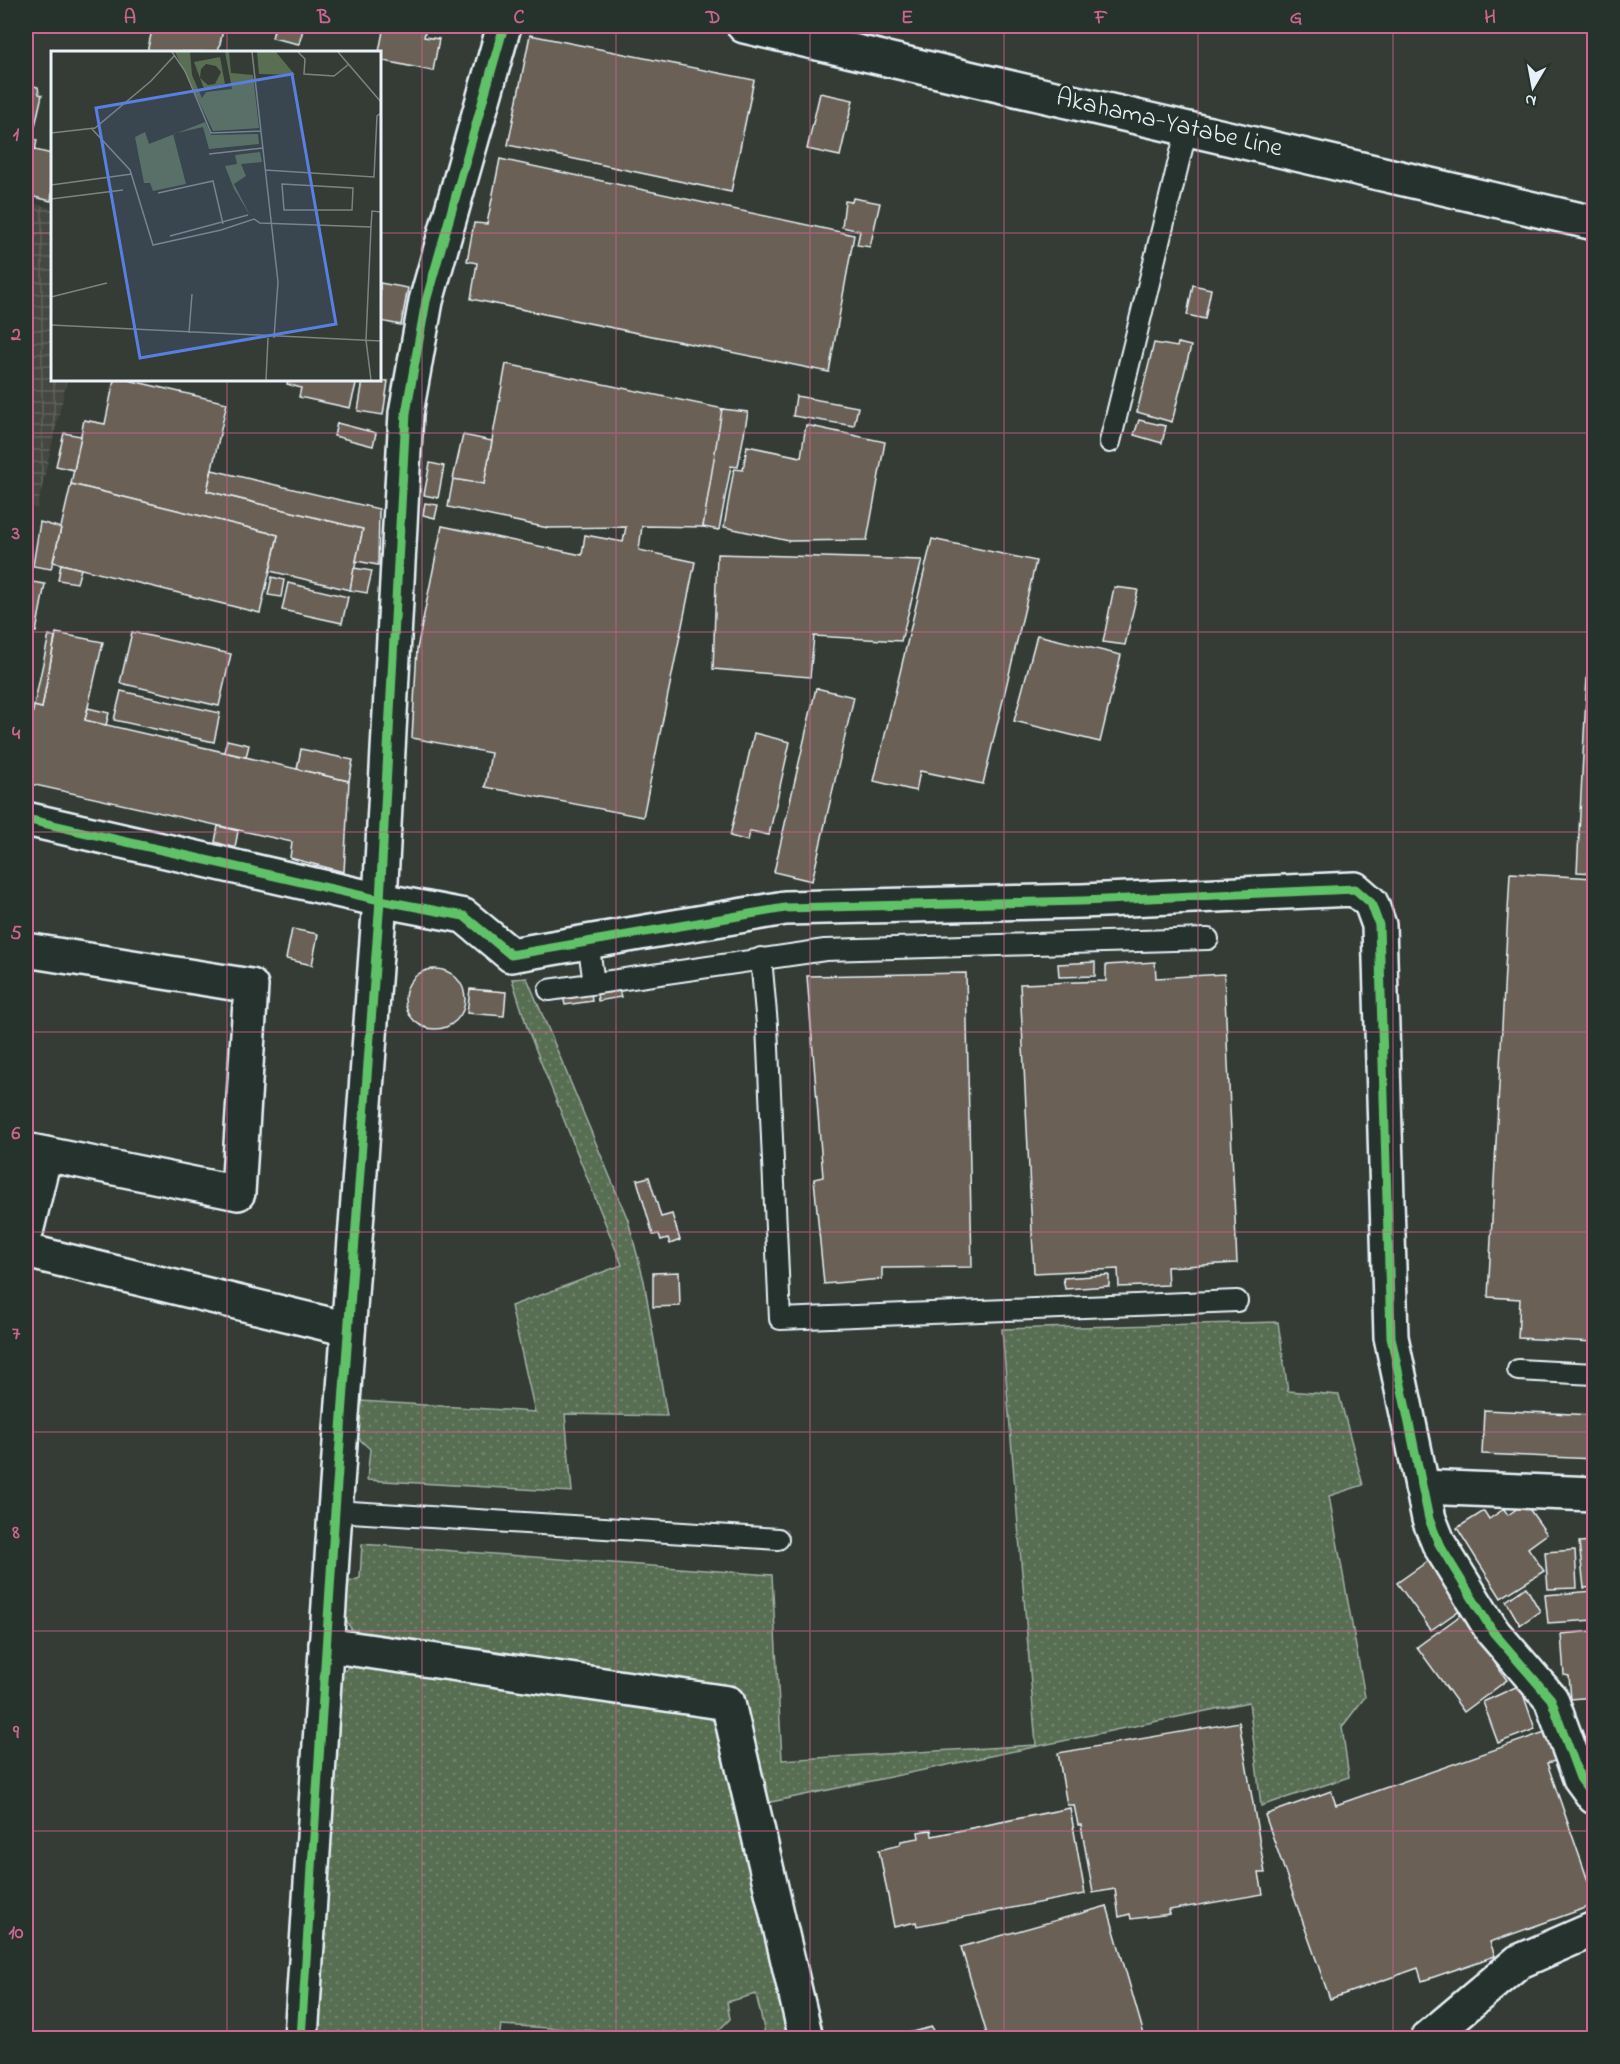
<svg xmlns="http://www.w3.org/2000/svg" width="1620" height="2064" viewBox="0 0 1620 2064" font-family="'Indie Flower',sans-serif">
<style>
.industrial{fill:url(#industrial-grid)}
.grass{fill:url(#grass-dots);stroke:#a0b0a6;stroke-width:1.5}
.building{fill:#6b6055;stroke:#e8f1f8;stroke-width:1.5}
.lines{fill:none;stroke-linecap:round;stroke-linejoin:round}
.service-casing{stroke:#e8f1f8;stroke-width:24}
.minor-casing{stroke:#e8f1f8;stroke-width:38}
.secondary-casing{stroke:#e8f1f8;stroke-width:38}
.service{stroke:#26332d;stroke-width:20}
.minor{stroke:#26332d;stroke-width:33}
.secondary{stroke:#26332d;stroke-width:33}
.cycleway-casing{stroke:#26332d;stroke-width:13}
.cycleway{stroke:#61c268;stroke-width:9}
.grid{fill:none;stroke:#cf6492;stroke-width:1.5;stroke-opacity:0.55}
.labels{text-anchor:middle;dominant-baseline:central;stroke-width:6;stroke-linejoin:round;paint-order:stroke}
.street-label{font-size:26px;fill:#e8f1f8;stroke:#26332d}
.inset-road{fill:none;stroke:#7c8483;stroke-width:1.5}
.view{fill:#5a7fe2;fill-opacity:0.15;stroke:#5a7fe2;stroke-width:3}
.inset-edge{fill:none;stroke:#e8f1f8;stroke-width:3}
.neatline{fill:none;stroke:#cf6492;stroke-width:2}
.grid-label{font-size:20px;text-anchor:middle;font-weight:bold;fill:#cf6492}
</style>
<defs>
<pattern id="industrial-grid" width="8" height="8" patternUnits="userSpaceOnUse" patternTransform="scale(1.5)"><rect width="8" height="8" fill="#44473f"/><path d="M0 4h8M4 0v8" fill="none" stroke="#5f625c"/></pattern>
<pattern id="grass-dots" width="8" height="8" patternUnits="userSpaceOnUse" patternTransform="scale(1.5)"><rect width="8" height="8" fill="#596e53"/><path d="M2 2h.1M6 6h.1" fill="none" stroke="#71836c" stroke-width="1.8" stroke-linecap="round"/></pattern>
</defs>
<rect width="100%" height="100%" fill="#343c35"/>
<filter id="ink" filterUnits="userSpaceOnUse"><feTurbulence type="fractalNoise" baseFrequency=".0167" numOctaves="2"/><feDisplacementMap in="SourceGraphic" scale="12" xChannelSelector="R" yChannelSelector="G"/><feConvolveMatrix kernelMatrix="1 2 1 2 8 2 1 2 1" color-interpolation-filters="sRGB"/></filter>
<g filter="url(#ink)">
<!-- industrial -->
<polygon class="industrial" points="26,202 52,208 52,380 67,380 37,509 26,506"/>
<!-- grass -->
<g class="grass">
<polygon points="527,978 628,1220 644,1281 667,1416 565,1414 572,1492 367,1480 370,1449 357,1437 361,1401 535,1412 511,1306 622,1265 528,1030 512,979"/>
<path d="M1278 1322 1288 1391 1339 1395 1363 1485 1329 1496 1365 1697 1342 1727 1349 1777 1261 1806 1249 1702 766 1803 736 1691 354 1632C339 1616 344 1603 346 1583L360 1578 362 1544 772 1575 782 1760 1036 1745 1002 1329Z"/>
<polygon points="355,1662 708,1717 718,1725 790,2038 766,2038 756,1994 727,2002 730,2019 711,2038 501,2025 499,2038 316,2038 342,1673"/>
</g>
<!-- building -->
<g class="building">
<polygon points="153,26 224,26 218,52 147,52"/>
<polygon points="275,26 304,26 299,44 272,38"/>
<polygon points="384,26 426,27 424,37 439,39 433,71 380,60 379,52"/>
<polygon points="530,35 754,80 731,192 508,145"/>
<polygon points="26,84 38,87 39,94 42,95 35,126 26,124"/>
<polygon points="820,93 853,100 840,156 807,149"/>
<polygon points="26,137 37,140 35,150 52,154 52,193 51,201 26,195"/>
<polygon points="500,159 854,235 829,372 471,299 477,263 467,261 474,223 487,224"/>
<polygon points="853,198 880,203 870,247 857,245 860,231 842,227 845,201 852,202"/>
<polygon points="380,283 408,288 401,325 380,321"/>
<polygon points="1193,285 1211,289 1205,319 1187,315"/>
<polygon points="1154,343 1177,347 1178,343 1191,346 1172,422 1137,412"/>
<polygon points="506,364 724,409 703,527 642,526 639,550 695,562 643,817 485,787 491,753 412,738 417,649 442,526 582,555 585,535 623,542 626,527 548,528 448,507 453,479 484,484"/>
<polygon points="114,380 128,380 227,403 207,491 363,529 350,590 270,571 278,535 71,484 84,420 105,424"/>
<polygon points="288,380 357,380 350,408 299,397 301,388 287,384"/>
<polygon points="363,380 388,381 383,415 358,411"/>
<polygon points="796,396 858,407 854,426 793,416"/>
<polygon points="722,409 748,412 738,467 731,466 719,530 703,527"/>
<polygon points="1139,420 1166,426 1162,443 1134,435"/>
<polygon points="337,423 376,433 373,446 334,436"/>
<polygon points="806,425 885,442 867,540 789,541 724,527 734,469 743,470 747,446 801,457"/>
<polygon points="64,433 81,436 74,470 56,466"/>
<polygon points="463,435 492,441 484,484 453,479"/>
<polygon points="430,463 444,466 438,498 424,495"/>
<polygon points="212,470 379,509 378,565 356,561 363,529 207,491"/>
<polygon points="71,484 278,535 260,613 53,562"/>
<polygon points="425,503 438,505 435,518 423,515"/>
<polygon points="40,522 61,528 51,569 33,566"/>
<polygon points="932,539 1036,561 983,784 920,771 916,791 874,781"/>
<polygon points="717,554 922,560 901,641 814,636 810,677 713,669"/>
<polygon points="61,564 81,569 77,583 58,580"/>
<polygon points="354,568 372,571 367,593 350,590"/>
<polygon points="272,577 284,580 281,597 268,595"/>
<polygon points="26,581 45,584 36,632 26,629"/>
<polygon points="288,583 348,597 342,623 282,610"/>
<polygon points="1114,587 1138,590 1125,645 1103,642"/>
<polygon points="132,632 231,654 219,706 120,683"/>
<polygon points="56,633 103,642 85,720 349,781 344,872 290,858 292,842 26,783 26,747 34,706 42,708"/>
<polygon points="49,635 55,637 42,708 34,706"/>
<polygon points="1037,635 1121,655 1100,742 1014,721"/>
<polygon points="1587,677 1594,677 1594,873 1577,872"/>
<polygon points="816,688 854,697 812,881 774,872"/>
<polygon points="121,691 220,713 214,742 114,720"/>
<polygon points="88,708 109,713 106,725 85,720"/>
<polygon points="754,733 790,742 769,835 750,831 748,841 730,836"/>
<polygon points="227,740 249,745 246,757 224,752"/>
<polygon points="301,749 353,760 349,781 297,769"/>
<polygon points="218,826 238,831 235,848 215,842"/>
<polygon points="1510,873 1594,878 1594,1342 1518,1338 1520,1299 1488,1297"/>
<polygon points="292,929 318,934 312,965 286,959"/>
<polygon points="1095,962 1095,976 1059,977 1058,964"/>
<polygon points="1155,962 1156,978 1224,974 1237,1263 1167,1267 1168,1285 1119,1287 1118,1269 1034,1273 1020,984 1106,981 1106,965"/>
<circle cx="435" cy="999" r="30"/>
<polygon points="966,973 972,1267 882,1268 882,1279 824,1284 814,1179 823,1177 807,976"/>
<polygon points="470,989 506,992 504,1016 467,1013"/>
<polygon points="619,990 621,997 598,1001 597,993"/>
<polygon points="591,991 592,1001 565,1005 563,996"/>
<polygon points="649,1177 661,1217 672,1214 680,1240 670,1244 668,1238 661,1240 659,1234 653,1235 637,1180"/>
<polygon points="679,1272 680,1306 653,1307 653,1273"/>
<polygon points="1109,1275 1109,1286 1065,1289 1063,1278"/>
<polygon points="1484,1410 1594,1415 1594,1459 1482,1454"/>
<polygon points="1525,1503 1547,1534 1528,1548 1544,1571 1501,1598 1457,1528 1484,1511 1489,1519 1504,1509 1508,1515"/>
<polygon points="1594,1541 1594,1587 1584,1588 1579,1542"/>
<polygon points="1575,1550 1577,1588 1548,1589 1545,1552"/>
<polygon points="1428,1561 1461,1609 1431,1630 1397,1583"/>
<polygon points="1526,1587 1540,1611 1520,1625 1506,1601"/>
<polygon points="1594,1591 1594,1620 1548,1623 1545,1595"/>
<polygon points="1461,1615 1507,1680 1464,1712 1417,1647"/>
<polygon points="1594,1631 1594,1697 1571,1699 1569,1676 1564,1675 1561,1634"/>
<polygon points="1520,1685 1535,1729 1498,1743 1483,1702"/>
<polygon points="1239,1722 1265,1873 1259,1873 1263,1894 1169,1910 1170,1914 1131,1919 1130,1914 1119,1917 1115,1889 1093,1893 1081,1825 1078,1825 1074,1805 1067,1805 1058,1753"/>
<polygon points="1545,1732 1555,1761 1547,1763 1594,1898 1594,1905 1490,1942 1495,1956 1422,1981 1418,1968 1330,1999 1265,1815 1331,1791 1336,1805"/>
<polygon points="1070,1808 1085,1894 917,1926 916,1922 894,1927 879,1850 900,1845 901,1841 919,1838 918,1832 931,1830 932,1836"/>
<polygon points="1107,1906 1145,2038 988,2038 961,1947"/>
<polygon points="932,2027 934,2038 951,2034 951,2038 888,2038"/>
</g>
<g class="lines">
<defs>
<g id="service">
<polyline points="1110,442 1187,128"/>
<polyline points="588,942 594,983"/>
<polyline points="761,958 767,1025 780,1319 1237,1301"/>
<polyline points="549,990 825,950 1208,939"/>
<polyline points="1518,1370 1594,1374"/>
<polyline points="335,1511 778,1539"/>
</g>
<g id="minor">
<polyline points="26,819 380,900 464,916 511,955 785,908 1082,901 1355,889 1371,903 1379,925 1391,1337 1429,1519 1439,1544 1493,1632 1551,1699 1580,1778 1594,1797"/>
<polyline points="26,950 251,986 238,1193 26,1150"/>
<polyline points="26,1232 45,1154"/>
<polyline points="26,1251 348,1329"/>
<polyline points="1422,1487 1594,1494"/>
<polyline points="326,1645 728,1703 806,2038"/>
<polyline points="301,2038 335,1511 380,900 406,413 426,301 504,26"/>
<polyline points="1428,2038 1518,1962 1594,1929"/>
</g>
<polyline id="secondary" points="744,26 1594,223"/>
</defs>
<!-- service casing -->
<use href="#service" class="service-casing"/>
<!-- minor casing -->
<use href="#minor" class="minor-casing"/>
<!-- secondary casing -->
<use href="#secondary" class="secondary-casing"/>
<!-- service -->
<use href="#service" class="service"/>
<!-- minor -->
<use href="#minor" class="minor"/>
<!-- secondary -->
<use href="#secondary" class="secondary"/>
<defs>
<g id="cycleway">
<polyline points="26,819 380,900 464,916 511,955 785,908 1082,901 1355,889 1371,903 1379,925 1391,1337 1429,1519 1439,1544 1493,1632 1551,1699 1580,1778 1594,1797"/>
<polyline points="301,2038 335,1511 380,900 406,413 426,301 504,26"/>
</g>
</defs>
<!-- cycleway casing -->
<use href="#cycleway" class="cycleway-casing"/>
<!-- cycleway -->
<use href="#cycleway" class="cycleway"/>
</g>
</g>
<!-- grid -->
<path class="grid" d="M227 26V52M422 26V2038M616 26V2038M810 26V2038M1004 26V2038M1198 26V2038M1393 26V2038M26 233H52M380 233H1594M227 380V2038M26 433H1594M26 632H1594M26 832H1594M26 1032H1594M26 1232H1594M26 1432H1594M26 1631H1594M26 1831H1594"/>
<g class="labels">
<!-- street labels -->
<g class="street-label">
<text transform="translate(1169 124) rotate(13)">Akahama-Yatabe Line</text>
</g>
</g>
<!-- overview -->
<g transform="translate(51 51)">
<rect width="330" height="330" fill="#343c35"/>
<path d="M124 1H139L141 24 151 47 155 41 181 38 174 1H178L180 22 202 24 208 77 162 80ZM169 6 174 33 153 38 143 11ZM155 13 165 15 170 21 164 33 157 34 149 27 150 18ZM154 71 160 84 207 83 208 93 158 98 152 76 122 83 135 133 102 140 99 132H93L84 86 94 81 98 93ZM209 101 211 111 190 113 195 125 183 133 200 166 183 138 174 115 186 113 184 104Z" fill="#596e53" fill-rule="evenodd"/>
<path d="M206 1H225L244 24 208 23Z" fill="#596e53"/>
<path class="inset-road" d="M121 1 134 20 160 82 210 80M201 1 227 231 223 287M247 1 254 8 253 23 283 25 298 13M287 1 330 51M41 78 79 119 102 194 170 179 203 168 209 172 320 176 315 289 320 329M0 82 44 77 100 30 123 5M158 103 212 97M214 119 323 126 326 65 330 62M231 133 302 137 301 159H233ZM0 134 81 123M107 142 162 130 172 173M0 148 72 139M320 176 321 160 330 161M119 185 197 164M0 246 56 232M0 274 330 290M138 282 141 243M215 329 217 287"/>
<path class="view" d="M241 23 285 273 89 307 45 57Z"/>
<rect width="330" height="330" class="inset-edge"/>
</g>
<!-- margin -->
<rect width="1620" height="2064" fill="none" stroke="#26332d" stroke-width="66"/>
<!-- north arrow -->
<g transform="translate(1533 87) rotate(190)" stroke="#26332d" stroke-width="4.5" paint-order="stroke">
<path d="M0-4.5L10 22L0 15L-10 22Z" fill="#e8f1f8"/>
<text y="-9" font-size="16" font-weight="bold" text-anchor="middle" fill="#e8f1f8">N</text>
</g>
<rect x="33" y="33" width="1554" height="1998" class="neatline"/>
<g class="grid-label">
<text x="130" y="23">A</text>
<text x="324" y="23">B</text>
<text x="519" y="23">C</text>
<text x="713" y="23">D</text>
<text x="907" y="23">E</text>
<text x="1101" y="23">F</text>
<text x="1296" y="23">G</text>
<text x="1490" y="23">H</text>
<text x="16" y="140">1</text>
<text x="16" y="340">2</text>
<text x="16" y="539">3</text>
<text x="16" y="739">4</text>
<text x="16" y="939">5</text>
<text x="16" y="1139">6</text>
<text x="16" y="1339">7</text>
<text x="16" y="1538">8</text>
<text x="16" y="1738">9</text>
<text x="16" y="1938">10</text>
</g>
</svg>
